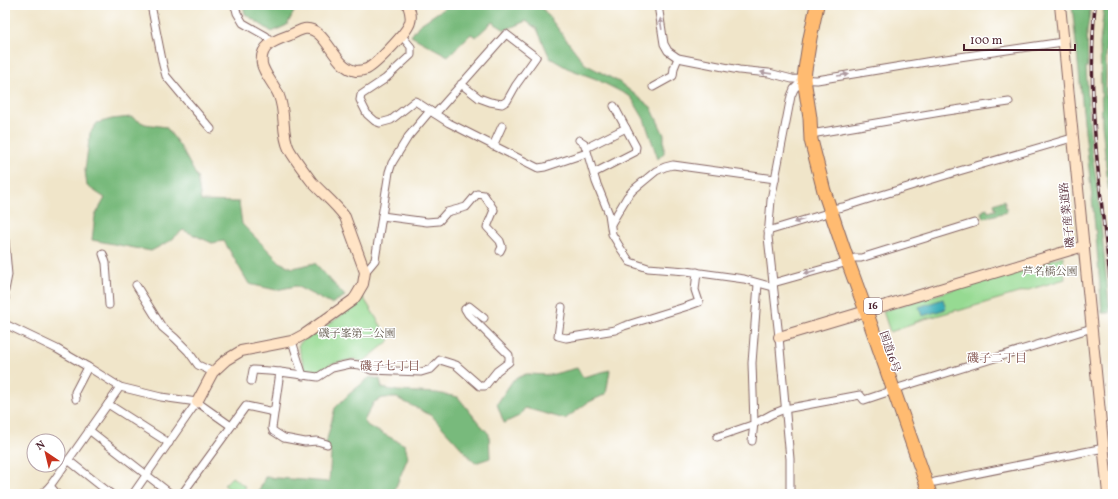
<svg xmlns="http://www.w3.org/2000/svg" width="1118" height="499" viewBox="0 0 1118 499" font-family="Vollkorn,'Noto Serif JP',serif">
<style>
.green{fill:#96da92;stroke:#707c5e}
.forest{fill:#78ba7c;stroke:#616c54}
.water{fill:#3dadb8;stroke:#446672}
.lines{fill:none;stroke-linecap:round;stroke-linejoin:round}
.street-casing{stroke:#846462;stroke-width:9}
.secondary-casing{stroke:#846462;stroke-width:12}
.highway-casing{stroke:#846462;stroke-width:15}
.street{stroke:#fff;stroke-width:7}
.secondary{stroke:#ffe4c6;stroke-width:10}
.highway{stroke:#ffbb71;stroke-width:13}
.rail-casing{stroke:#4a1f2b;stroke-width:3.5}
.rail{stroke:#fff;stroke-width:2;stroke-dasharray:6;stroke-linecap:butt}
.oneway{fill:#ae9aa0}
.labels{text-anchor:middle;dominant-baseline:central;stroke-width:3;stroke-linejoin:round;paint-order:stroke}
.shield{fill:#fff;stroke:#80626b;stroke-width:1}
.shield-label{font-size:10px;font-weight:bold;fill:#4a1f2b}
.street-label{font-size:11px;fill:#4a1f2b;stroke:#fff}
.park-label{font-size:11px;fill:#61574a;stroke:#fff}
.neighbourhood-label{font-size:12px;fill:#7f4e48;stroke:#fff}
</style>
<rect width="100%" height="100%" fill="#fff"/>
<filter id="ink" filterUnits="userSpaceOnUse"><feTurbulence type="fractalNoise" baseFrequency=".025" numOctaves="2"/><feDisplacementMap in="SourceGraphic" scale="8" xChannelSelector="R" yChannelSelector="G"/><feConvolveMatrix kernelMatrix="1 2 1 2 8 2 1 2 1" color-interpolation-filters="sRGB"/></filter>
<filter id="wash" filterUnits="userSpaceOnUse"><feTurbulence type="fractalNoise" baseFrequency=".012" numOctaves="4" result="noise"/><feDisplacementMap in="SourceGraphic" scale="16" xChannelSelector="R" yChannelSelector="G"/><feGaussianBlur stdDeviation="0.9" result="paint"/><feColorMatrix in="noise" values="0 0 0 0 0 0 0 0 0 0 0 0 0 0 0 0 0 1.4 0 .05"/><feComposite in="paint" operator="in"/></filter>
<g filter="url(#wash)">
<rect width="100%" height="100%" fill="#f0e5c9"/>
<!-- green -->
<g class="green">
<polygon points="1063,256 1065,279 958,311 957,310 914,322 914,324 890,332 883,311"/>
<path d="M363 297 390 340 363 362 354 359 331 364 317 373H307L305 369 298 346C301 340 308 338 313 335 329 324 349 311 363 297Z"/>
<polygon points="232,477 246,487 240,494 237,494 224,485"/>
</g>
<!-- forest -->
<g class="forest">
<polygon points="243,5 297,5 297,6 287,25 272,32 245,14"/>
<polygon points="449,5 540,5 585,64 619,82 651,107 664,135 664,153 658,159 644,119 631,97 596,79 567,68 550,58 537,29 526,21 505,30 492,22 476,37 471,34 448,56 411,36 419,25"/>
<polygon points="1072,5 1091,5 1087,31 1088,67 1086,67 1091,147 1097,184 1110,313 1102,313 1096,237"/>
<polygon points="1104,5 1111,5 1106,56 1106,96 1109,97 1113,163 1113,237 1102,124 1100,44"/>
<polygon points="131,117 145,124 166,127 180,146 197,177 201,201 239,202 242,224 281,263 293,268 315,263 345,296 331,304 296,286 276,290 249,284 224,241 212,243 183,230 170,241 151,251 92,240 95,216 105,198 87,186 85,170 90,133 97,123 112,119"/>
<polygon points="1004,200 1007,212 983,218 981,212 984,211 984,209 987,208 988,212 996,210 994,204"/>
<polygon points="577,368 583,377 610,370 606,394 587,403 565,419 525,408 519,416 504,423 497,404 513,380 526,374 550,375"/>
<polygon points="370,377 380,379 382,388 398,391 437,393 458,397 478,422 489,434 490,458 475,463 432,416 397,398 383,398 374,402 364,421 368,426 405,445 408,457 393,494 258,494 265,477 329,482 331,454 325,447 335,408 348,395"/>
</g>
<!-- water -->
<polygon class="water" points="943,299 946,309 922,316 919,307"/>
</g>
<g filter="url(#ink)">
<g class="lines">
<defs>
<g id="street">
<polyline points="151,5 163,65 166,76 186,100 211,129"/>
<polyline points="234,5 236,9 237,13 243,23 266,36 271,42"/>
<polyline points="658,5 664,44 668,51 678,58 739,70 769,73 792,79 817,80 932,61 1063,42"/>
<polyline points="402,36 411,47 411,55 385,79 361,95 360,100 367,114 375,121 380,123 391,120 415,101 449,123 538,168 545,167 587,153"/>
<polyline points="653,87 673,76 674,68 678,58"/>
<polyline points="435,114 506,34 536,57 516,85 507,101 502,104 490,102 479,98 461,84"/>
<polyline points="817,133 941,112 1009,102"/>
<polyline points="579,140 584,143 586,148 596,182 609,214 612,234 621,249 630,262 648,268 686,271 744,279 773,287"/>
<polyline points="493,146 502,126"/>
<polyline points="586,148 626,128"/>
<polyline points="594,173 635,152 636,147 614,106"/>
<polyline points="837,208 843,207 959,171 1072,138"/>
<polyline points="382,216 427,222 439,221 447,212 466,207 477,194 484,195 494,210 487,227 500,241 502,247 500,251"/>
<polyline points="611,224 627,197 633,190 656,171 665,167 673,165 775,179"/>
<polyline points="768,231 831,212"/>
<polyline points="5,241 8,275 5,290"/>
<polyline points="103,254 106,263 109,305"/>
<polyline points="855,258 861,258 974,223"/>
<polyline points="365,272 375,260 389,172 392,163 408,137 430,111"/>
<polyline points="773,283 848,262"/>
<polyline points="136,285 162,327 175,338 188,351 198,365 213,372"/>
<polyline points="5,297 5,305"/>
<polyline points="562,307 558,336 566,338 615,330 624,326 688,306 699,302 695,290 697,272"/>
<polyline points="5,324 57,349 88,367 120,387 161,397 197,402 231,426"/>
<polyline points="292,341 303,376"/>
<polyline points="280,372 318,377 332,368 350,364 360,365 371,370 421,372 431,369 440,360 456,365 480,386 485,386 497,371 509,362 509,355 468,314 465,309 469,306 484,318"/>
<polyline points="251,381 253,370 269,371 280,372 272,428 273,431 284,438 305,442 317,441 327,444"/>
<polyline points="901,387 1092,328"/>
<polyline points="76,399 75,392 88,367"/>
<polyline points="108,404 169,443"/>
<polyline points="89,430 171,494"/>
<polyline points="717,437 752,425 772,414 785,409 860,395 864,400 894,390"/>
<polyline points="752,441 754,423 752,363 758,284"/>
<polyline points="68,460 111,494"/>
<polyline points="935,482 1104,448"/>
<polyline points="50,486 57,494"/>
<polyline points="42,494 50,486 120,387"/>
<polyline points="133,494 197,402"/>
<polyline points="182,494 246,406 274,412"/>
<polyline points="790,494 790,459 779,337 768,237 771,200 791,96 794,89 804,79"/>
</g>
<g id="secondary">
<polyline points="1060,5 1108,494"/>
<polyline points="779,337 1084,246"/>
<path d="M197 402 213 372 226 360 241 351 292 341 305 334 353 300 356 296 363 284 365 272 345 217C336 204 323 194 312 182 306 174 294 158 289 149 281 133 286 113 279 96 276 87 264 74 262 64 259 45 276 40 290 35 294 33 300 30 304 29 327 26 333 68 356 71 359 71 364 70 367 69 376 64 408 32 410 22 412 16 410 11 408 5"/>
</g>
<polyline id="highway" points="817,5 810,38 805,70 804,79 810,118 811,140 824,191 848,262 866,311 930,494"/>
</defs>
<!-- street casing -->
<use href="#street" class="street-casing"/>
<!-- secondary casing -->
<use href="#secondary" class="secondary-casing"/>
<!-- highway casing -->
<use href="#highway" class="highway-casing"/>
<!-- street -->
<use href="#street" class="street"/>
<!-- secondary -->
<use href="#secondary" class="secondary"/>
<!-- highway -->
<use href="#highway" class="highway"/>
<defs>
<path id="rail" d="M1095 5C1086 105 1102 204 1113 303"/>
</defs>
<!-- rail casing -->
<use href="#rail" class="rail-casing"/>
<!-- rail -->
<use href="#rail" class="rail"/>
</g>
<!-- one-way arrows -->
<defs><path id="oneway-solid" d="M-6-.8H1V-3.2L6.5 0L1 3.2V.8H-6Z"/></defs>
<g class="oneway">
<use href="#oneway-solid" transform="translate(661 24) rotate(-98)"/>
<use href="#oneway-solid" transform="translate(766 73) rotate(-172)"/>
<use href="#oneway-solid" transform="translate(843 75) rotate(-9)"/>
<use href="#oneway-solid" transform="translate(799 221) rotate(163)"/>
<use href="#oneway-solid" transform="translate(810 272) rotate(164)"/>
</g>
</g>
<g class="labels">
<!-- shield labels -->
<rect class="shield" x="864" y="298" width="18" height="16" rx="3"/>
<g class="shield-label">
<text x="873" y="306">16</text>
</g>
<!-- street labels -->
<g class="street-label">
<text transform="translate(1068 215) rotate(-96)">磯子産業道路</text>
<text transform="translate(889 352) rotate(71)">国道16号</text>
</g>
<!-- park labels -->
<g class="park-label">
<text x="1050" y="272">芦名橋公園</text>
<text x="357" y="334">磯子峯第二公園</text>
</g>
<!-- neighbourhood labels -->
<g class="neighbourhood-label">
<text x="997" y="359">磯子二丁目</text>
<text x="390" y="367">磯子七丁目</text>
</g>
</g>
<!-- margin -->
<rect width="1118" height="499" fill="none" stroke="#fff" stroke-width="20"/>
<!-- north arrow -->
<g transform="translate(46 453) rotate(325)"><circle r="19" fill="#ffffff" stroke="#b7a5aa"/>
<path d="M0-3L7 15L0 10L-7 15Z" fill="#c8321e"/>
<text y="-6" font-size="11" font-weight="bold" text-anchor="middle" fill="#4a1f2b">N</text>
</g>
<!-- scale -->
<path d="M964 44v6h111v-6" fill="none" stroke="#4a1f2b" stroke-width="2"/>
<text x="970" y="44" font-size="12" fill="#4a1f2b" stroke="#ffffff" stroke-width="3" paint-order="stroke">100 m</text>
</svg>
